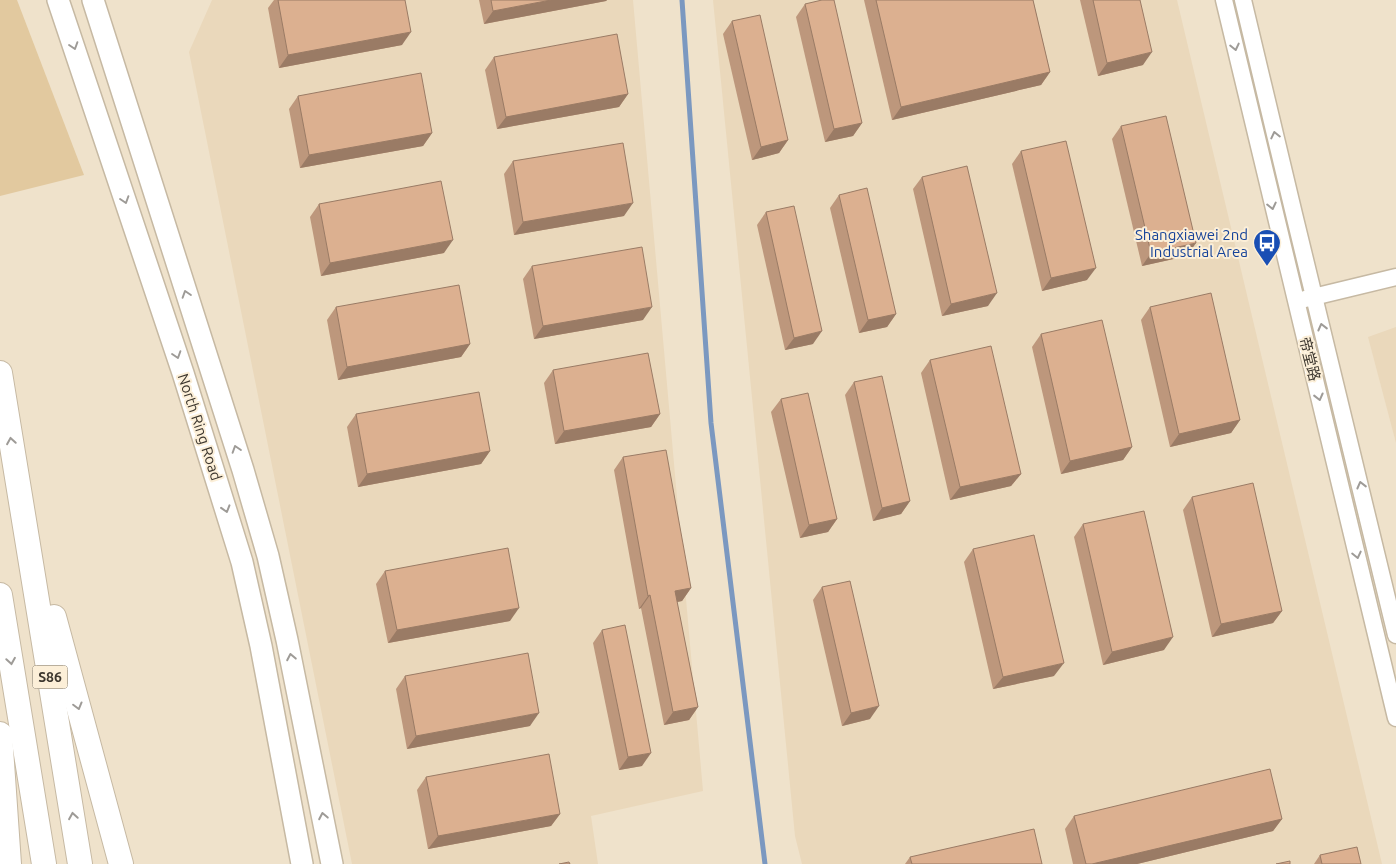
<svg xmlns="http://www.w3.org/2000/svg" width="1396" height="864" viewBox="0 0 1396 864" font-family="Ubuntu,'Noto Sans SC',sans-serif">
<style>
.built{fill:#ead8bb}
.green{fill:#e2c99f}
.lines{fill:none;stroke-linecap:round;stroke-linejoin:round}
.stream{stroke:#7b98c0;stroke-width:5}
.minor-casing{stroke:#c6b9a3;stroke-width:19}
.major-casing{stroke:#c6b9a3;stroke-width:24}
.highway-casing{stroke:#c6b9a3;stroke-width:26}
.minor{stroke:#fff;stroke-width:16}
.major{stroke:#fff;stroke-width:21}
.highway{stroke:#fff;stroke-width:24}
.wall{fill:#bd977c}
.shaded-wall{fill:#9a7b65}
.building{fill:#dcb090;stroke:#9a7b65}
.oneway{stroke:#9e9b97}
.labels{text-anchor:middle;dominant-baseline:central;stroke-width:4;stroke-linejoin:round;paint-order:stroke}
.shield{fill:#fcefd8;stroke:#766e62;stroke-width:1}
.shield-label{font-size:14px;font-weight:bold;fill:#3d372f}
.transit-label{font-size:15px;fill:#164399;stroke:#fcefd8;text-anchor:end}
.street-label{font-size:15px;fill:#3d372f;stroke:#fcefd8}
</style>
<rect width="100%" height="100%" fill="#efe2cb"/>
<!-- built -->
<g class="built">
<polygon points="212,0 633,0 703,791 591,816 598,864 352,864 189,52"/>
<polygon points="713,0 1177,0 1382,864 802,864 795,836"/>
<polygon points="1396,327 1396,443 1368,337"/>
</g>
<!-- green -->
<polygon class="green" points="0,0 17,0 84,175 0,196"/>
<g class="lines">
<!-- stream -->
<polyline class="stream" points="682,0 711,423 765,864"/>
<defs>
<g id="minor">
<polyline points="1224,0 1396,718"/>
<polyline points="1243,0 1294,214 1396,635"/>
<polyline points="1305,299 1396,277"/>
</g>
<g id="major">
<polyline points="58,0 183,373 242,562 261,646 302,864"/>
<polyline points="93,0 243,470 268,556 287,640 332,864"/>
</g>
<g id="highway">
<polyline points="0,373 80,864"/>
<polyline points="0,595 44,864"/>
<polyline points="54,617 121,864"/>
<polyline points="0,734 9,864"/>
</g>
</defs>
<!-- minor casing -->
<use href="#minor" class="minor-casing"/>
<!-- major casing -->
<use href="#major" class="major-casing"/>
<!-- highway casing -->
<use href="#highway" class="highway-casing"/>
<!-- minor -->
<use href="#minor" class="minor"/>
<!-- major -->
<use href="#major" class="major"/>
<!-- highway -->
<use href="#highway" class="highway"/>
</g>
<!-- wall -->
<g class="wall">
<polygon points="274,0 405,0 402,45 279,68 268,8"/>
<polygon points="479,0 607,0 606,1 484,24"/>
<polygon points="864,0 1033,0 1050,72 1041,85 892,120"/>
<polygon points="1080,0 1140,0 1143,65 1098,76"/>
<polygon points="805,4 862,123 853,136 825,142 796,17"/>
<polygon points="732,21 788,140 779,153 752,160 723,34"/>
<polygon points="494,57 628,94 619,107 497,129 485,70"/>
<polygon points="298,96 432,133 423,146 300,168 289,109"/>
<polygon points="1121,126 1187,256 1142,266 1112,139"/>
<polygon points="1021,151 1087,280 1042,291 1012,164"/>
<polygon points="513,161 624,216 514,235 504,174"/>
<polygon points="922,177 988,306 942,316 913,189"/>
<polygon points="839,195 896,314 887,327 859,333 830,208"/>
<polygon points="319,204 444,253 321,276 310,217"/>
<polygon points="766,212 813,344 785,350 757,225"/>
<polygon points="532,266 643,320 534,339 523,279"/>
<polygon points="336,307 470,344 461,357 338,380 327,320"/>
<polygon points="1150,307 1240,420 1231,433 1170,447 1141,320"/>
<polygon points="1041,334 1132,447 1123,460 1061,474 1032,347"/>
<polygon points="930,360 1021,474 1011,486 950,500 921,373"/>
<polygon points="553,370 660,414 651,427 555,444 544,383"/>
<polygon points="854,382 910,501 901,514 873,521 845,395"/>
<polygon points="781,399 837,519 828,532 800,538 771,412"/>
<polygon points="356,414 490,451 481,464 358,487 347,427"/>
<polygon points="623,457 691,588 682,601 677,602 698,707 689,720 664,725 641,608 639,609 614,470"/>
<polygon points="1192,497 1282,611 1273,623 1212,637 1183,510"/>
<polygon points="1083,524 1164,650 1103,665 1074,537"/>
<polygon points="973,549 1054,676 993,689 964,562"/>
<polygon points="385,571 510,621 388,643 376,584"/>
<polygon points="822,587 870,719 842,726 813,600"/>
<polygon points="602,630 642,766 619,770 593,643"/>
<polygon points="405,676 530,726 407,749 396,689"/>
<polygon points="426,777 560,814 551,826 428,849 417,790"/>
<polygon points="1074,816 1282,819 1273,831 1137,864 1073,864 1065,829"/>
<polygon points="1320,855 1361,864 1314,864"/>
<polygon points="910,857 1042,864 905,864"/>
</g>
<!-- shaded-wall -->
<g class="shaded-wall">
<polygon points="551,0 607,0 606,1 484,24 493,11"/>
<polygon points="411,32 402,45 279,68 288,55"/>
<polygon points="1152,52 1143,65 1098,76 1107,63"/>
<polygon points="1050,72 1041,85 892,120 901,107"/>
<polygon points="628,94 619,107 497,129 506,117"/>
<polygon points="862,123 853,136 825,142 834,129"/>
<polygon points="432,133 423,146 300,168 309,155"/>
<polygon points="788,140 779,153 752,160 761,147"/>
<polygon points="633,203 624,216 514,235 523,222"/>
<polygon points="453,240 444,253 321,276 330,263"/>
<polygon points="1196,243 1187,256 1142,266 1151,253"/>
<polygon points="1096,268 1087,280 1042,291 1051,278"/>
<polygon points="997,293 988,306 942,316 951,304"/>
<polygon points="652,307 643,320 534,339 543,326"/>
<polygon points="896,314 887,327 859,333 868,320"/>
<polygon points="822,331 813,344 785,350 794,338"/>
<polygon points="470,344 461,357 338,380 347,367"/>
<polygon points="660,414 651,427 555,444 564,431"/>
<polygon points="1240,420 1231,433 1170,447 1179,434"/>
<polygon points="1132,447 1123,460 1061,474 1070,461"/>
<polygon points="490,451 481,464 358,487 367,474"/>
<polygon points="1021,474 1011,486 950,500 960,487"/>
<polygon points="910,501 901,514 873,521 882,508"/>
<polygon points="837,519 828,532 800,538 809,525"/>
<polygon points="691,588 682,601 666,604 675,591"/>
<polygon points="650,595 641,608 639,609 648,596"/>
<polygon points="519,608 510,621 388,643 397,630"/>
<polygon points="1282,611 1273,623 1212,637 1221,624"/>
<polygon points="1173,637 1164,650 1103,665 1112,652"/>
<polygon points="1064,663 1054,676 993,689 1003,677"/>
<polygon points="879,706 870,719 842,726 851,713"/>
<polygon points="698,707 689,720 664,725 673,712"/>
<polygon points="539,713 530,726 407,749 416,736"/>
<polygon points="651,753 642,766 619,770 628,757"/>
<polygon points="560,814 551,826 428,849 438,836"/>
<polygon points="1282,819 1273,831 1137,864 1092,864"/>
</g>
<!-- building -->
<g class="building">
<polygon points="278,0 405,0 411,32 288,55"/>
<polygon points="491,0 551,0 493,11"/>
<polygon points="822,0 834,0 862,123 834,129 805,4"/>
<polygon points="876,0 1033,0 1050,72 901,107"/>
<polygon points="1093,0 1140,0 1152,52 1107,63"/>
<polygon points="760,15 788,140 761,147 732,21"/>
<polygon points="617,34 628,94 506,117 494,57"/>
<polygon points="421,73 432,133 309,155 298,96"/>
<polygon points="1166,116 1196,243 1151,253 1121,126"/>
<polygon points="1066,141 1096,268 1051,278 1021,151"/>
<polygon points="623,143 633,203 523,222 513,161"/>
<polygon points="967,166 997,293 951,304 922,177"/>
<polygon points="441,181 453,240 330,263 319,204"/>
<polygon points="867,188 896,314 868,320 839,195"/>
<polygon points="794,206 822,331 794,338 766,212"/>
<polygon points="642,247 652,307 543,326 532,266"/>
<polygon points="459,285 470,344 347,367 336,307"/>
<polygon points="1211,293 1240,420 1179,434 1150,307"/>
<polygon points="1102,320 1132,447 1070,461 1041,334"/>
<polygon points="991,346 1021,474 960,487 930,360"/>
<polygon points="648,353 660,414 564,431 553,370"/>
<polygon points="882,376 910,501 882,508 854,382"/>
<polygon points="479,392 490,451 367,474 356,414"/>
<polygon points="808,393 837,519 809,525 781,399"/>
<polygon points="666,450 691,588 675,591 698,707 673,712 650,595 648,596 623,457"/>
<polygon points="1253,483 1282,611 1221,624 1192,497"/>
<polygon points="1144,511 1173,637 1112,652 1083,524"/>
<polygon points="1034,535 1064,663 1003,677 973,549"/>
<polygon points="508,548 519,608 397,630 385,571"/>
<polygon points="850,581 879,706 851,713 822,587"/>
<polygon points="625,625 651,753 628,757 602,630"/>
<polygon points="528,653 539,713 416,736 405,676"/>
<polygon points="549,754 560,814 438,836 426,777"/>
<polygon points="1270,769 1282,819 1092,864 1086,864 1074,816"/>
<polygon points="1034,829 1042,864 912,864 910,857"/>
<polygon points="1357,847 1361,864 1322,864 1320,855"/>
<polygon points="1290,861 1290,864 1276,864"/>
<polygon points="569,862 570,864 559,864"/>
</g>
<!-- one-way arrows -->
<defs><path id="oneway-chevron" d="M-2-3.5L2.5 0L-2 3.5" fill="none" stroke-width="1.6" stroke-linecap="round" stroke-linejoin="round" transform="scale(1.25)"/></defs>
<g class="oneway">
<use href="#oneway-chevron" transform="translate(74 46) rotate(72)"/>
<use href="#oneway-chevron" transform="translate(1235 47) rotate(77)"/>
<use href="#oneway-chevron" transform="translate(1275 135) rotate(-103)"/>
<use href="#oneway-chevron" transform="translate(125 200) rotate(72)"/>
<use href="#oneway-chevron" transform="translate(1272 206) rotate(77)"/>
<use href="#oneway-chevron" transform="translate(186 294) rotate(-108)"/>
<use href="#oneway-chevron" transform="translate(1322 327) rotate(-104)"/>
<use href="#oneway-chevron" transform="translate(177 355) rotate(72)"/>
<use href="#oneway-chevron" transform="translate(1319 397) rotate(76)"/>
<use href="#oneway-chevron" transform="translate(11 441) rotate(-99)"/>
<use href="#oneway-chevron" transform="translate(236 449) rotate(-108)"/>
<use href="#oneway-chevron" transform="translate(1361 485) rotate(-104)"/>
<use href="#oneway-chevron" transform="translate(226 509) rotate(73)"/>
<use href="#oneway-chevron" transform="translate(1357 555) rotate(77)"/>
<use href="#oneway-chevron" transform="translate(291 657) rotate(-101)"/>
<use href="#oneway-chevron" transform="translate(11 661) rotate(81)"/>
<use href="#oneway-chevron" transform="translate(78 706) rotate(75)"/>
<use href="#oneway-chevron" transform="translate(73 816) rotate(-99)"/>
<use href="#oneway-chevron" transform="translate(323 816) rotate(-101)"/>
</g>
<!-- icons -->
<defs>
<symbol id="bus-pin" viewBox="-11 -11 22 30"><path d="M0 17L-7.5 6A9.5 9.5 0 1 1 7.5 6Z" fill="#1a4fb4" stroke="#fcefd8"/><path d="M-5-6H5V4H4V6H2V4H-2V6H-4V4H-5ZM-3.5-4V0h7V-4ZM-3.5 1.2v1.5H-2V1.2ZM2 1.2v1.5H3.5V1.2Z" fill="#fff"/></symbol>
</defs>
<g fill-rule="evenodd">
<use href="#bus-pin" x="1251" y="227" width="32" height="43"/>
</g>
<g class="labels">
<!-- shield labels -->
<rect class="shield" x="32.5" y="665.5" width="35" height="23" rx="4"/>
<g class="shield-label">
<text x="50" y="677">S86</text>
</g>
<!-- transit labels -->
<g class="transit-label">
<text x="1248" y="234">Shangxiawei 2nd<tspan x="1248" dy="17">Industrial Area</tspan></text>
</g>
<!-- street labels -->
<g class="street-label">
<text transform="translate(1310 359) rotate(76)">帝堂路</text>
<text transform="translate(200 427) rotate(72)">North Ring Road</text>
</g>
</g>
</svg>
